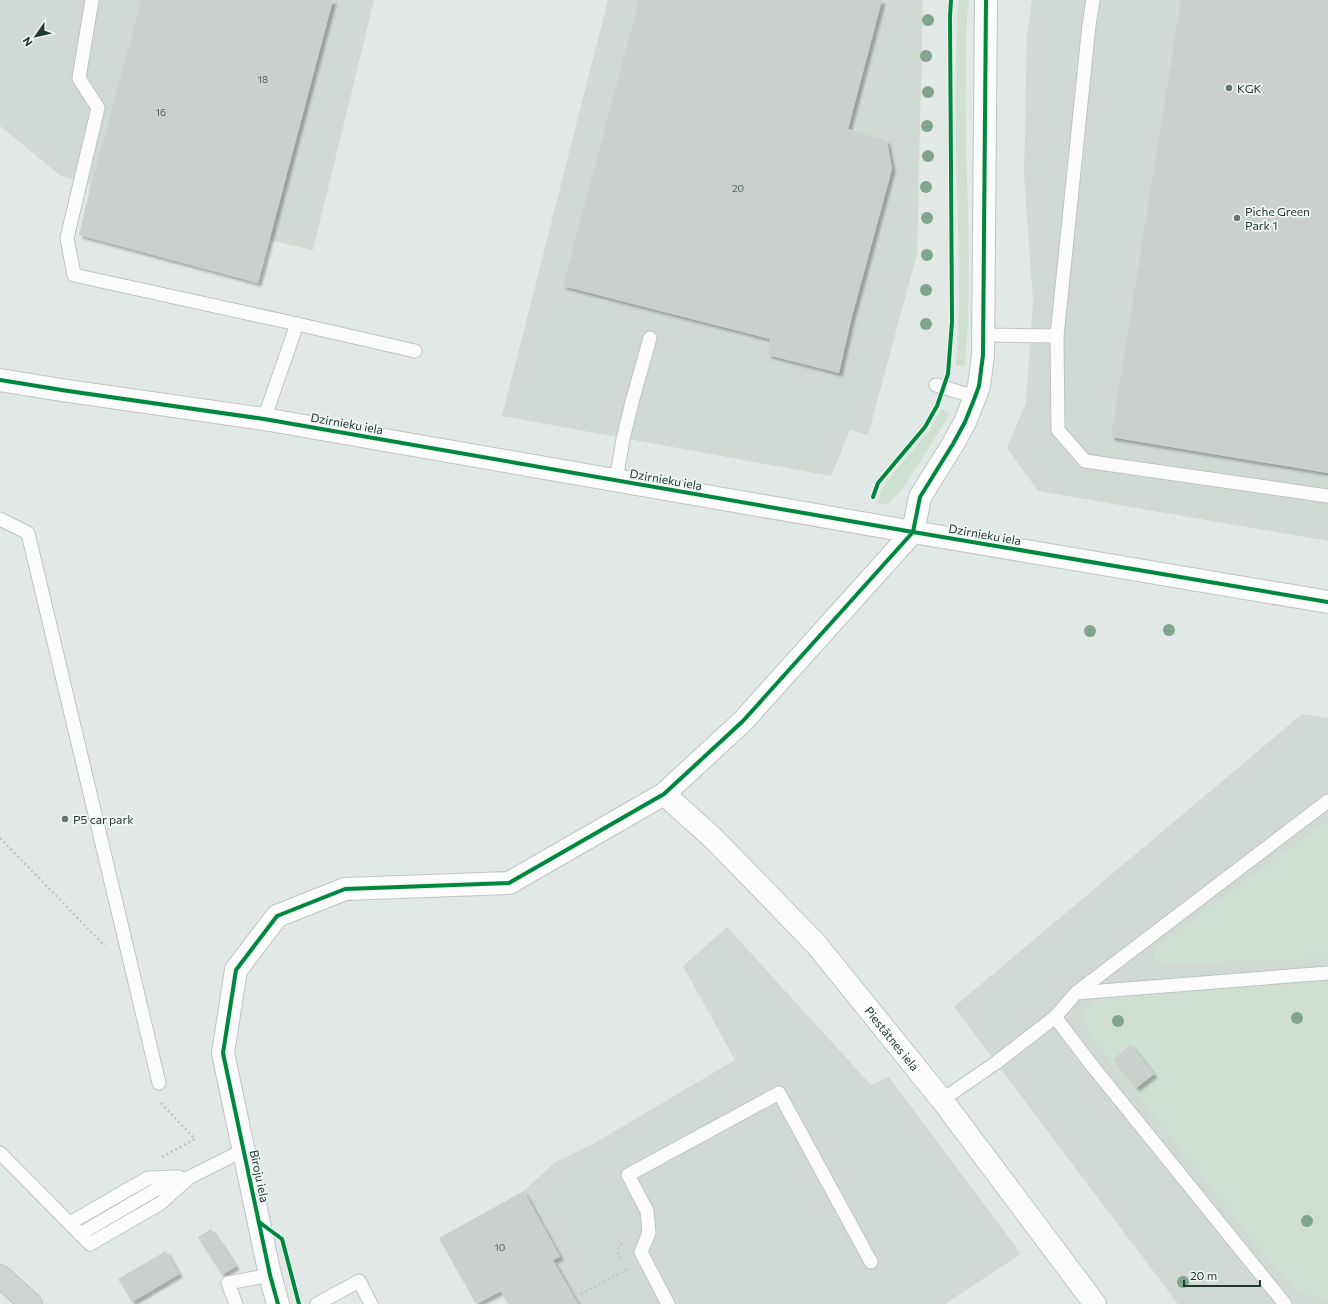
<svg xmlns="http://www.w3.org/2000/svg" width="1328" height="1304" viewBox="0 0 1328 1304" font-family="Commissioner,sans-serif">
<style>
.built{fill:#d1d9d5}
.green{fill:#cde0d2}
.building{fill:#cbd0ce;filter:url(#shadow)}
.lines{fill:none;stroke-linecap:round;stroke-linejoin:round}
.service-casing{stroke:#bfc4c2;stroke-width:15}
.minor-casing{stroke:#bfc4c2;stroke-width:24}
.tertiary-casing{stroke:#bfc4c2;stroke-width:24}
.primary-casing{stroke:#bcc4c1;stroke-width:24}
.path{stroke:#bfc8c4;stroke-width:2.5;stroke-dasharray:2 3;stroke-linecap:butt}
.service{stroke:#fbfcfb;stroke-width:13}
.minor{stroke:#fbfcfb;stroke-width:22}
.tertiary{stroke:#fbfcfb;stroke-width:22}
.primary{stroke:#ced4d2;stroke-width:22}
.cycleway-casing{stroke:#f0f7f3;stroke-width:6}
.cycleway{stroke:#00873e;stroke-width:4}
.tree{fill:#80a48e}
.poi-dot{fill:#657671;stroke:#f0f7f3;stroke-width:1.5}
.labels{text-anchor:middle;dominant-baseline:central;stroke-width:3.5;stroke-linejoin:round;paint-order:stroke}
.number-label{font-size:10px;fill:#4d605a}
.poi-label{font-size:12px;fill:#223932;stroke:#f0f7f3;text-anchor:start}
.street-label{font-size:12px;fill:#223932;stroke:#f0f7f3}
</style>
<defs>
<filter id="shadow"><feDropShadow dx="3.5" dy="3.5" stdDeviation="1" flood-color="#0004"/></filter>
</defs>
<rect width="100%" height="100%" fill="#e2e8e5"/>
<!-- built -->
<g class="built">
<polygon points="0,0 374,0 313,250 269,240 258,283 79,235 91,185 61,176 0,126"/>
<polygon points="608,0 923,0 917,254 868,435 850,430 831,476 502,416"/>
<polygon points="1032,0 1328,0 1328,541 1038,491 1007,448 1026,403 1033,301 1024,176 1027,33"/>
<polygon points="1302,714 1328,718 1328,1304 1178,1304 954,1007"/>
<polygon points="727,927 871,1085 889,1077 1021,1254 945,1304 578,1304 553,1260 560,1256 524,1191 554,1163 593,1144 735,1060 683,966"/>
</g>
<!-- green -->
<g class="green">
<path d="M959 0H969C965 25 967 51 966 76 964 172 974 269 965 365H956C964 266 953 168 956 70 957 47 956 23 959 0Z"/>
<polygon points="941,409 950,414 902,490 890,502 882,505 877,504 882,489 891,476 930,430"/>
<polygon points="1328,820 1328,958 1295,960 1164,963 1154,960 1154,951 1170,936 1239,886"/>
<polygon points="1328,981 1328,1299 1301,1294 1273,1266 1091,1037 1083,1016 1093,1002 1115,992"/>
</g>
<!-- building -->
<g class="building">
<polygon points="135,0 333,0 258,283 79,235 91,185 141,2"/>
<polygon points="639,0 882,0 848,129 887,141 892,169 851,320 839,373 768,355 770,339 563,286"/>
<polygon points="1181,0 1328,0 1328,473 1111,437"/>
<polygon points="1131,1045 1154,1074 1136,1088 1113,1059"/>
<polygon points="524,1191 560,1257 553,1260 578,1304 508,1304 501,1291 476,1304 439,1238"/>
<polygon points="211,1229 236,1266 222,1275 198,1237"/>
<polygon points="166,1251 179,1274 132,1302 118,1279"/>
</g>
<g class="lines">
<defs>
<g id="service">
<polyline points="92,0 79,78 98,108 67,238 74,275 297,324 264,419"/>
<polyline points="297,324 415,351"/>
<polyline points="983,335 1057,336 1058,430 1085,461 1328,496"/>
<polyline points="1057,336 1089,25 1093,0"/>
<polyline points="936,385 975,397"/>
<polyline points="616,481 623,439 632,402 650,338"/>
<polyline points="0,519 28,533 159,1083"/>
<polyline points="1076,993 1328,801"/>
<polyline points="1055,1017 1090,1063 1285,1304"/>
<polyline points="942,1100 997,1062 1055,1017 1076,993 1328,973"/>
<polyline points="0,1153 90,1244 161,1203 190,1177"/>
<polyline points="70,1223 148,1178 179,1177"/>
<polyline points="80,1234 155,1190 190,1177 244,1150"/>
<polyline points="236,1304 228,1283 270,1275"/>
<polyline points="317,1304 359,1281 371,1304"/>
<polyline points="668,1304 641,1252 649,1233 647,1211 628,1175 779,1093 871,1262"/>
</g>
<g id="minor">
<path id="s1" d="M664 794 714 839 816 944 942 1100 1095 1304"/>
<polyline points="278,1304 270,1275 223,1053 236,970 277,916 345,889 509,883 664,794 743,721 913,532"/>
</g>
<g id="tertiary">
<polyline points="0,380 68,391 264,419 913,532 1328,602"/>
<polyline points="913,532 920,497 953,444 965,422 975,397 979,386 983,355 986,0"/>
</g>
<polyline id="primary" points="0,1276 31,1304"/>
</defs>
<!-- service casing -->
<use href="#service" class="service-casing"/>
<!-- minor casing -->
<use href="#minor" class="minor-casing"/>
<!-- tertiary casing -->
<use href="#tertiary" class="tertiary-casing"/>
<!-- primary casing -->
<use href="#primary" class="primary-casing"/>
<!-- path -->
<g class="path">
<polyline points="0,838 105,946"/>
<polyline points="161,1103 195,1139 162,1157"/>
<polyline points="621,1258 617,1251 622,1243"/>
<polyline points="581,1294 627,1269"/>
</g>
<!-- service -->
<use href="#service" class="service"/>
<!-- minor -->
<use href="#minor" class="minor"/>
<!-- tertiary -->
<use href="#tertiary" class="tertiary"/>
<!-- primary -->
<use href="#primary" class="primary"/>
<defs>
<g id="cycleway">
<polyline points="0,380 68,391 264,419 913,532 1328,602"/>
<polyline points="873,497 878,483 925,427 937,406 948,374 952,322 950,17 951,0"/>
<polyline points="259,1222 282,1239 299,1304"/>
<polyline points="278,1304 270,1275 223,1053 236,970 277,916 345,889 509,883 664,794 743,721 913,532 920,497 953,444 965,422 975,397 979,386 983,355 986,0"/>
</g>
</defs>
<!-- cycleway casing -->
<use href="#cycleway" class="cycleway-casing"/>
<!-- cycleway -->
<use href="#cycleway" class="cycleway"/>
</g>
<!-- trees -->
<g class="tree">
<circle cx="928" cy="20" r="6"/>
<circle cx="926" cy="56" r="6"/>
<circle cx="928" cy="92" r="6"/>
<circle cx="927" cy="126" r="6"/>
<circle cx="928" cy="156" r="6"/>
<circle cx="926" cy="187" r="6"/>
<circle cx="927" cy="218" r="6"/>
<circle cx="927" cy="255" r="6"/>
<circle cx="926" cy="290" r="6"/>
<circle cx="926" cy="324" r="6"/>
<circle cx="1169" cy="630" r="6"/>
<circle cx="1090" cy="631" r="6"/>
<circle cx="1297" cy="1018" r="6"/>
<circle cx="1118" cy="1021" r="6"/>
<circle cx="1307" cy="1221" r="6"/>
<circle cx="1183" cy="1282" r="6"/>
</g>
<!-- markers -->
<g class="poi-dot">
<circle cx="1229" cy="88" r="4"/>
<circle cx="1237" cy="218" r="4"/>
<circle cx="65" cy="819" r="4"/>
</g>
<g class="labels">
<!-- number labels -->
<g class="number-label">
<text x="263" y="79">18</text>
<text x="161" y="112">16</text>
<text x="738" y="188">20</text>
<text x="500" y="1247">10</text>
</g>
<!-- poi labels -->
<g class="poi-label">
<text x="1237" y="88">KGK</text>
<text x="1245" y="211">Piche Green<tspan x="1245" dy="14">Park 1</tspan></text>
<text x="73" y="819">P5 car park</text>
</g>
<!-- street labels -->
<g class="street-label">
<text transform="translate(347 423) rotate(10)">Dzirnieku iela</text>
<text transform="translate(666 479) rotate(10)">Dzirnieku iela</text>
<text transform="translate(985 534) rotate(10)">Dzirnieku iela</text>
<text stroke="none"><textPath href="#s1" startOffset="335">Piestātnes iela</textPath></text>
<text transform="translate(260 1176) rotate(78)">Biroju iela</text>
</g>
</g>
<!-- north arrow -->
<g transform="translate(36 36) rotate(236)" stroke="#f0f7f3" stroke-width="3" paint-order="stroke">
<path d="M0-3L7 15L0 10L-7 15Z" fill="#223932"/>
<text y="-6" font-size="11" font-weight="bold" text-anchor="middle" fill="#223932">N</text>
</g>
<!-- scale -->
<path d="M1184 1280v6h76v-6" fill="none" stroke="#223932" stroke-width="2"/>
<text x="1190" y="1280" font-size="12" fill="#223932" stroke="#f0f7f3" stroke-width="3" paint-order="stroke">20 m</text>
</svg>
